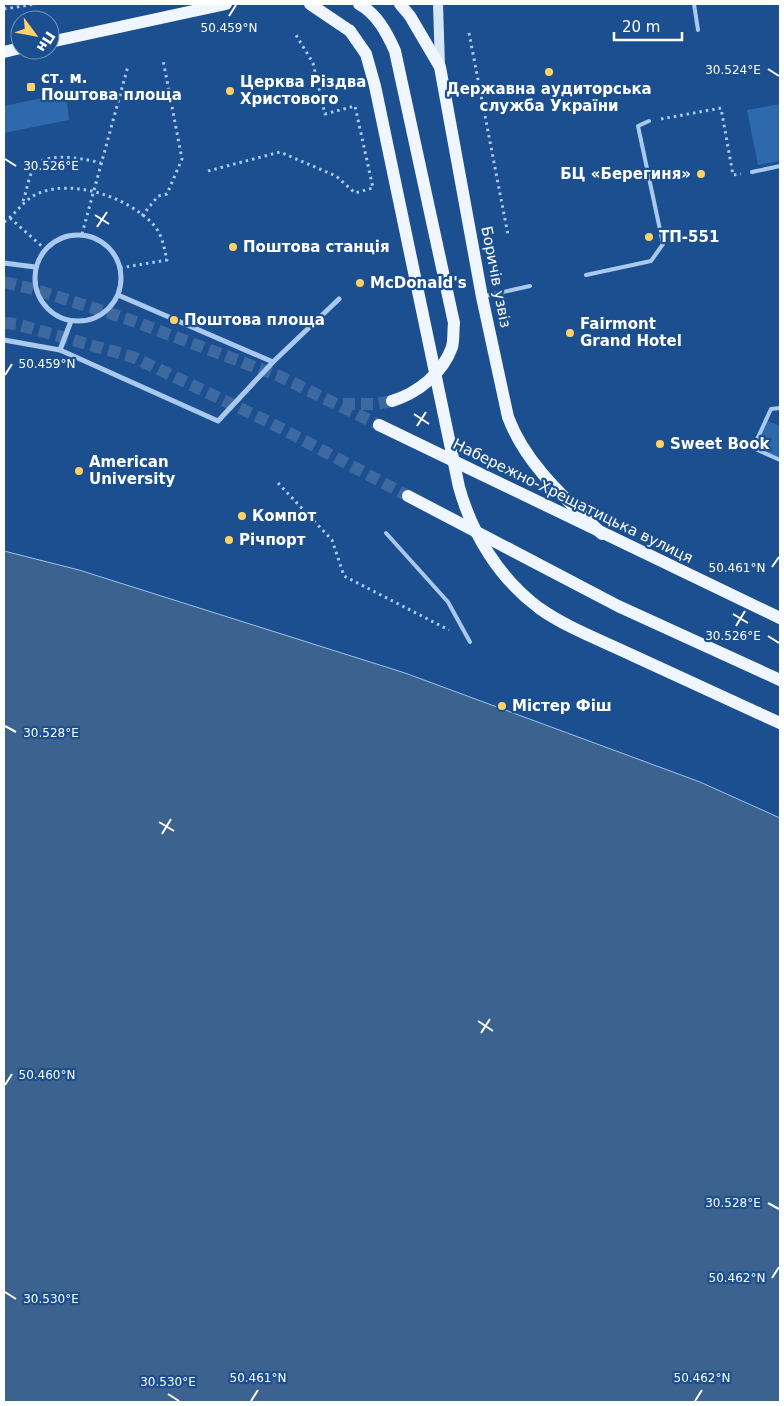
<svg xmlns="http://www.w3.org/2000/svg" width="784" height="1406" viewBox="0 0 784 1406" font-family="'DejaVu Sans',sans-serif">
<style>
.green{fill:#2e69ad}
.water{fill:#3c6290;stroke:#9cc4f0}
.lines{fill:none;stroke-linecap:round;stroke-linejoin:round}
.primary-tunnel{stroke:#3d69a0;stroke-width:12;stroke-dasharray:12 6;stroke-linecap:butt}
.path{stroke:#a9c9ee;stroke-width:3;stroke-dasharray:2.5 4;stroke-linecap:butt}
.lane{stroke:#a9c9ee;stroke-width:4}
.street{stroke:#a9c9ee;stroke-width:5}
.secondary{stroke:#d6e6fa;stroke-width:10}
.primary{stroke:#f0f6ff;stroke-width:12}
.primary-bridge{stroke:#f0f6ff;stroke-width:12}
.ticks{fill:none;stroke:#fff;stroke-width:2}
.poi-dot{fill:#ffd166;stroke:#1b4f8f;stroke-width:2}
.labels{text-anchor:middle;dominant-baseline:central;stroke-width:4.5;stroke-linejoin:round;paint-order:stroke}
.poi-label{font-size:15px;font-weight:bold;fill:#fff;stroke:#1b4f8f;text-anchor:start}
.street-label{font-size:15px;fill:#fff;stroke:#1b4f8f}
.ticks-label{font-size:12px;text-anchor:middle;fill:#fff;stroke:#1b4f8f;stroke-width:4.5;stroke-linejoin:round;paint-order:stroke}
</style>
<rect width="100%" height="100%" fill="#1b4f8f"/>
<!-- green -->
<g class="green">
<polygon points="66,93 69,120 4,133 4,106"/>
<polygon points="780,104 780,161 758,165 747,110"/>
<polygon points="765,420 780,426 780,460 753,448"/>
</g>
<!-- water -->
<polygon class="water" points="4,551 79,570 405,673 700,782 780,818 780,1402 4,1402"/>
<g class="lines">
<!-- primary-tunnel -->
<g class="primary-tunnel">
<polyline points="4,282 33,289 125,318 279,376 379,425"/>
<polyline points="4,323 16,324 133,357 269,422 408,496"/>
<polyline points="343,404 375,404 392,401"/>
</g>
<!-- path -->
<g class="path">
<polyline points="4,9 35,4"/>
<polyline points="469,33 508,235"/>
<polyline points="661,119 721,108 733,175 741,174"/>
<polyline points="208,171 280,152 336,176 355,193 373,188 355,106 325,114 313,63 296,35"/>
<path d="M23 201C27 191 29 171 37 164 50 152 86 159 101 163"/>
<polyline points="142,216 158,196 167,194 182,159 163,60"/>
<polyline points="10,218 45,249"/>
<path d="M4 222C17 213 23 200 39 193 74 179 127 197 153 224 162 234 164 247 167 260L120 268"/>
<polyline points="82,234 128,66"/>
<polyline points="278,483 332,540 344,576 449,630"/>
</g>
<!-- lane -->
<g class="lane">
<polyline points="694,4 698,30"/>
<polyline points="752,172 780,166"/>
<polyline points="586,275 651,261 663,244 638,126 649,121"/>
<polyline points="485,296 530,286"/>
<polyline points="780,408 771,409 753,448 780,460"/>
<polyline points="386,533 448,602 470,642"/>
</g>
<!-- street -->
<g class="street">
<circle cx="78" cy="278" r="43"/>
<polyline points="4,263 35,267"/>
<polyline points="118,295 273,362"/>
<polyline points="71,321 60,350 218,421 273,362 339,299"/>
<polyline points="4,340 60,350"/>
</g>
<!-- secondary -->
<polyline class="secondary" points="438,4 440,66"/>
<!-- primary -->
<g class="primary">
<polyline points="310,4 350,31"/>
<path d="M359 4C377 14 387 33 395 51L454 323C453 331 454 340 452 347 443 373 418 393 392 401"/>
<path d="M400 4 410 16 440 67 482 297 508 417C526 465 566 499 602 534"/>
<polyline points="50,42 226,4"/>
<polyline points="4,52 20,48"/>
<polyline points="379,425 780,618"/>
<polyline points="408,496 618,606 780,680"/>
<polyline points="758,713 780,723"/>
</g>
<!-- primary-bridge -->
<path class="primary-bridge" d="M350 31 366 54 375 86 459 487C472 534 499 578 539 608 567 628 603 641 634 656 675 675 717 694 758 713"/>
</g>
<!-- ticks -->
<path class="ticks" d="M229 16 236 5M768 69 779 76M5 159 16 166M95 215 109 224M97 227 107 212M5 375 12 364M414 414 429 424M417 426 426 412M772 567 779 557M733 614 748 623M736 626 745 611M768 636 779 643M5 726 16 732M159 822 174 831M162 834 171 819M478 1021 493 1031M481 1033 490 1019M5 1085 12 1074M768 1203 779 1209M772 1278 779 1267M5 1292 16 1299M168 1394 179 1401M251 1401 258 1390M695 1401 702 1390"/>
<!-- markers -->
<g class="poi-dot">
<circle cx="549" cy="72" r="5"/>
<rect x="26" y="82" width="10" height="10" rx="2.5"/>
<circle cx="230" cy="91" r="5"/>
<circle cx="701" cy="174" r="5"/>
<circle cx="649" cy="237" r="5"/>
<circle cx="233" cy="247" r="5"/>
<circle cx="360" cy="283" r="5"/>
<circle cx="174" cy="320" r="5"/>
<circle cx="570" cy="333" r="5"/>
<circle cx="660" cy="444" r="5"/>
<circle cx="79" cy="471" r="5"/>
<circle cx="242" cy="516" r="5"/>
<circle cx="229" cy="540" r="5"/>
<circle cx="502" cy="706" r="5"/>
</g>
<g class="labels">
<!-- poi labels -->
<g class="poi-label">
<text x="41" y="78">ст. м.<tspan x="41" dy="17">Поштова площа</tspan></text>
<text x="240" y="82">Церква Різдва<tspan x="240" dy="17">Христового</tspan></text>
<text x="549" y="89" text-anchor="middle">Державна аудиторська<tspan x="549" dy="17">служба України</tspan></text>
<text x="691" y="174" text-anchor="end">БЦ «Берегиня»</text>
<text x="659" y="237">ТП-551</text>
<text x="243" y="247">Поштова станція</text>
<text x="370" y="283">McDonald's</text>
<text x="184" y="320">Поштова площа</text>
<text x="580" y="324">Fairmont<tspan x="580" dy="17">Grand Hotel</tspan></text>
<text x="670" y="444">Sweet Book</text>
<text x="89" y="462">American<tspan x="89" dy="17">University</tspan></text>
<text x="252" y="516">Компот</text>
<text x="239" y="540">Річпорт</text>
<text x="512" y="706">Містер Фіш</text>
</g>
<!-- street labels -->
<g class="street-label">
<text transform="translate(496 277) rotate(79)">Боричів узвіз</text>
<text transform="translate(573 501) rotate(26)">Набережно-Хрещатицька вулиця</text>
</g>
</g>
<g class="ticks-label">
<text x="229" y="32">50.459°N</text>
<text x="733" y="74">30.524°E</text>
<text x="51" y="170">30.526°E</text>
<text x="47" y="368">50.459°N</text>
<text x="737" y="572">50.461°N</text>
<text x="733" y="640">30.526°E</text>
<text x="51" y="737">30.528°E</text>
<text x="47" y="1079">50.460°N</text>
<text x="733" y="1207">30.528°E</text>
<text x="737" y="1282">50.462°N</text>
<text x="51" y="1303">30.530°E</text>
<text x="258" y="1382">50.461°N</text>
<text x="702" y="1382">50.462°N</text>
<text x="168" y="1386">30.530°E</text>
</g>
<!-- border -->
<rect width="784" height="1406" fill="none" stroke="#ffffff" stroke-width="10"/>
<!-- north arrow -->
<g transform="translate(35 35) rotate(122)"><circle r="24" fill="#1b4f8f" stroke="#7695bc"/>
<path d="M0-4L9 19L0 12L-9 19Z" fill="#ffd166"/>
<text y="-8" font-size="14" font-weight="bold" text-anchor="middle" fill="#ffffff">Пн</text>
</g>
<!-- scale -->
<path d="M614 32v8h68v-8" fill="none" stroke="#ffffff" stroke-width="2.5"/>
<text x="622" y="32" font-size="15" fill="#ffffff" stroke="#1b4f8f" stroke-width="4" paint-order="stroke">20 m</text>
</svg>
